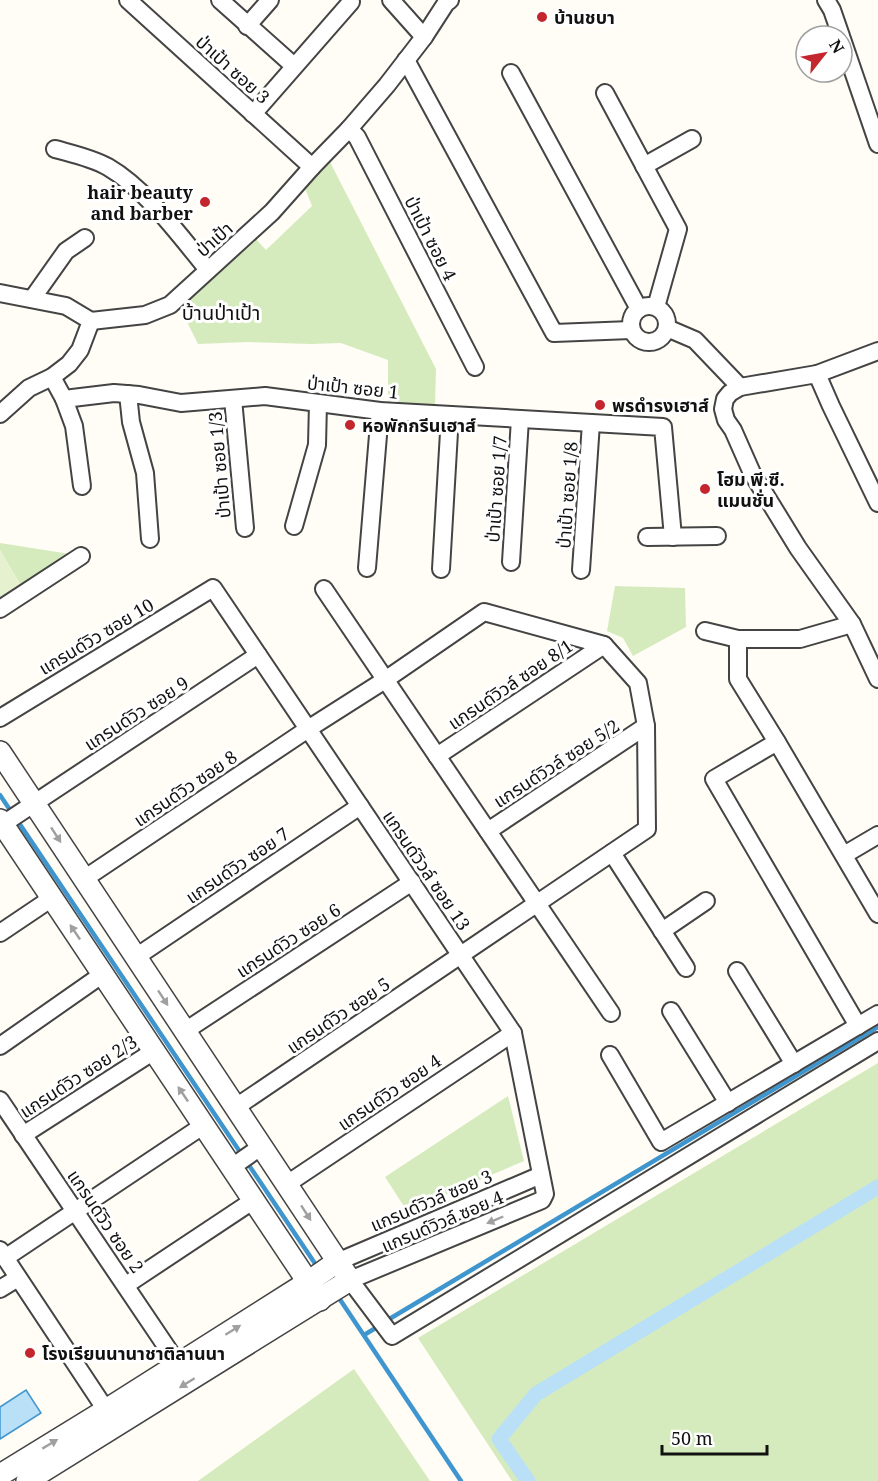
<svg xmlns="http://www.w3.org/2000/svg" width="878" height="1481" viewBox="0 0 878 1481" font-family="'Noto Serif','Noto Sans Thai',serif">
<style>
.green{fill:#d5ebbd}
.pitch{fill:#e6f2cf}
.water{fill:#b9e0f7;stroke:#3f96cf;stroke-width:1.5}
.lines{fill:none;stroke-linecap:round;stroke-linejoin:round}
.stream{stroke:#3f96cf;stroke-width:4.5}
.canal{stroke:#b9e0f7;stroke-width:15}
.minor-casing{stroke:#444;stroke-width:20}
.tertiary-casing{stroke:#444;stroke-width:24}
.minor{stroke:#fff;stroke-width:16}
.tertiary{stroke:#fff;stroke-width:21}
.oneway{fill:#a0a0a0}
.poi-dot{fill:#c4262e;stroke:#fff;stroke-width:2}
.labels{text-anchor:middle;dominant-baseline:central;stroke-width:6;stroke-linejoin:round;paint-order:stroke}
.poi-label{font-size:18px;font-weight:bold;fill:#111;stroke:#fff;text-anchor:start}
.street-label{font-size:18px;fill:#111;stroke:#fff}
.neighbourhood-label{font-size:20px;fill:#111;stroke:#fff}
</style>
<rect width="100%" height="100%" fill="#fffdf5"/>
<!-- green -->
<g class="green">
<polygon points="329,160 436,369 435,405 388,402 388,360 341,343 311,344 248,342 198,344 178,304 255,238 266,250 312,206 305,188"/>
<polygon points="0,543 70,554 20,584 0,550"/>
<polygon points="615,586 685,588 686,627 633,656 623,638 607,631"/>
<polygon points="878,1063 878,1481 512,1481 418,1338"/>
<polygon points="508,1096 524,1161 407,1211 385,1177"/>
<polygon points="354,1369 430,1481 198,1481"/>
</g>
<!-- pitch -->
<polygon class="pitch" points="0,550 20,584 0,597"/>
<!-- water -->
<polygon class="water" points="26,1390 41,1413 0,1439 0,1407"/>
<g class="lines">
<!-- stream -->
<g class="stream">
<polyline points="0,795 12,813"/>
<polyline points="17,820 318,1268"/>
<polyline points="337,1295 461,1481"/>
<polyline points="386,1321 878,1027"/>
<polyline points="364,1335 379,1326"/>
</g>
<!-- canal -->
<polyline class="canal" points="528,1481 499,1439 536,1394 878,1187"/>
<defs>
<g id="minor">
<polyline points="128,0 312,167"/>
<polyline points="220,0 294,66"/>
<polyline points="391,0 424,37"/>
<polyline points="826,0 832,10 841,36"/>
<polyline points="247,26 270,0"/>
<polyline points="842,39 878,144"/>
<polyline points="406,60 554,333 631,330"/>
<polyline points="511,73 639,309"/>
<polyline points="605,93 678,229 656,307"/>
<polyline points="253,114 351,2"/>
<polyline points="349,129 357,137 475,367"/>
<path d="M55 149C73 154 92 158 108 167 146 189 180 236 208 270"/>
<polyline points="644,166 692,139"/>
<polyline points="0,293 66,306 91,321"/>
<polyline points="32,299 66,251 85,238"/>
<circle cx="649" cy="324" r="18"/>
<polyline points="91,321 145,315 170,305 272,212 312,167 349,129 387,85 424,37 446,3 450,0"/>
<polyline points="667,328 695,340 740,387"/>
<polyline points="817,374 878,351"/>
<polyline points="52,377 64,399 114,393 139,395 181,403 265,396 380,411 663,427 673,537"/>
<polyline points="128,394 131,422 145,473 150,539"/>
<polyline points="64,399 74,426 82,486"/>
<polyline points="233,399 245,528"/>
<polyline points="0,414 29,388 52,377 69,364 80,350 91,321"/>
<polyline points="878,503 831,406 817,374 740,387 730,393 725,399 723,409 726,420 733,430 752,473 798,548 852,624 878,679"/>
<polyline points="294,526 317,445 318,403"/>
<polyline points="647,537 717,536"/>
<polyline points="511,562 520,419"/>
<polyline points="367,568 380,411"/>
<polyline points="441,569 450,415"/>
<polyline points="581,570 591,423"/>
<polyline points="324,589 611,1013"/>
<polyline points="0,609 81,556"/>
<polyline points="705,631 738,639 800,639 852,624"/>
<polyline points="738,639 738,679 777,742 878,914"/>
<polyline points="0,718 213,588 513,1033 545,1194 542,1200 350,1280 392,1336 878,1041"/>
<polyline points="777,742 714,779 858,1026"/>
<polyline points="437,756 604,645"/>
<polyline points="0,826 258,655"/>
<polyline points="488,831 646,726"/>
<polyline points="612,853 686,968"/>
<polyline points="844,855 878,835"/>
<polyline points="84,879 308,729 385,680 484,612 604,645 638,683 646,726 647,829 236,1107"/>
<polyline points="662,931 706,901"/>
<polyline points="0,933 52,898"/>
<polyline points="136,957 360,806"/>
<polyline points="737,971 794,1064"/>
<polyline points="671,1011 728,1103"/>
<polyline points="185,1031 412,882"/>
<polyline points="0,1046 103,974"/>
<polyline points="610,1055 661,1142 878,1014"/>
<polyline points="0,1100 178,1364"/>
<polyline points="23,1135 154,1051"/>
<polyline points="232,1167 262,1146"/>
<polyline points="287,1184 513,1033"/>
<polyline points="0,1250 106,1410"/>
<polyline points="5,1258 204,1125"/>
<polyline points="337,1262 541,1175"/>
<polyline points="126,1285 254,1200"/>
<polyline points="0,1289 18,1278"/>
</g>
<g id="tertiary">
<polyline points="0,752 350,1280 27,1481"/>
<polyline points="0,820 320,1300"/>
<polyline points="0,1475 106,1410 308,1282 337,1262"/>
</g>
</defs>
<!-- minor casing -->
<use href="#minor" class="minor-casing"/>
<!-- tertiary casing -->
<use href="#tertiary" class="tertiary-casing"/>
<!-- minor -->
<use href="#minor" class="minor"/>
<!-- tertiary -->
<use href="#tertiary" class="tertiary"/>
</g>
<!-- one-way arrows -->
<defs><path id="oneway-solid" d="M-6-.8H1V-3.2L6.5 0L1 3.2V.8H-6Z" transform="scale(1.5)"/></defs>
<g class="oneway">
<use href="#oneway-solid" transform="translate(56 835) rotate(57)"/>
<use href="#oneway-solid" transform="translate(75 932) rotate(-124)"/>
<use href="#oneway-solid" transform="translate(163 998) rotate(57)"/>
<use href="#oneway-solid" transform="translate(183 1094) rotate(-124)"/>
<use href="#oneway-solid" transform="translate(306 1213) rotate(57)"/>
<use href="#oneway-solid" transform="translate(495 1220) rotate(157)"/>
<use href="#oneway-solid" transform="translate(233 1330) rotate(-32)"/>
<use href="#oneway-solid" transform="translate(187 1383) rotate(148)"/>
<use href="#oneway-solid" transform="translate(50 1444) rotate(-31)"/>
</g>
<!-- markers -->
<g class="poi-dot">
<circle cx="542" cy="17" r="6"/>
<circle cx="205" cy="202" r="6"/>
<circle cx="600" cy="405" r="6"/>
<circle cx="350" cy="425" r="6"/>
<circle cx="705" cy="489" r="6"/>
<circle cx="30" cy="1353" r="6"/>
</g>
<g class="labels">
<!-- poi labels -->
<g class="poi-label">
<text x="554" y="17">บ้านชบา</text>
<text x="193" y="192" text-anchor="end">hair beauty<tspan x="193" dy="21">and barber</tspan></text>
<text x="612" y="405">พรดำรงเฮาส์</text>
<text x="362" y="425">หอพักกรีนเฮาส์</text>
<text x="717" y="479">โฮม พี.ซี.<tspan x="717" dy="21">แมนชั่น</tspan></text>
<text x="42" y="1353">โรงเรียนนานาชาติลานนา</text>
</g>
<!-- street labels -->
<g class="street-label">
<text transform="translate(233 69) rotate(42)">ป่าเป้า ซอย 3</text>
<text transform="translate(431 238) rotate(63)">ป่าเป้า ซอย 4</text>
<text transform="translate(214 239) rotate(-42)">ป่าเป้า</text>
<text transform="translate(353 387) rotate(6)">ป่าเป้า ซอย 1</text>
<text transform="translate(219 465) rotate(-95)">ป่าเป้า ซอย 1/3</text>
<text transform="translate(496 489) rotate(-86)">ป่าเป้า ซอย 1/7</text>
<text transform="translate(567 495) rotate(-86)">ป่าเป้า ซอย 1/8</text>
<text transform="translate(96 636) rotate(-31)">แกรนด์วิว ซอย 10</text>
<text transform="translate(510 684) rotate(-34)">แกรนด์วิวล์ ซอย 8/1</text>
<text transform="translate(136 713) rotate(-33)">แกรนด์วิว ซอย 9</text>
<text transform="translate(556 763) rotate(-33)">แกรนด์วิวล์ ซอย 5/2</text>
<text transform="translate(185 788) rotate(-34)">แกรนด์วิว ซอย 8</text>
<text transform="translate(237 865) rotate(-34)">แกรนด์วิว ซอย 7</text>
<text transform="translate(427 870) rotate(56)">แกรนด์วิวล์ ซอย 13</text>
<text transform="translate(288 940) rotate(-33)">แกรนด์วิว ซอย 6</text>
<text transform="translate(338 1015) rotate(-34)">แกรนด์วิว ซอย 5</text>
<text transform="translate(78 1076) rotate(-33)">แกรนด์วิว ซอย 2/3</text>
<text transform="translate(389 1092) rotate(-34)">แกรนด์วิว ซอย 4</text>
<text transform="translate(431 1200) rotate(-23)">แกรนด์วิวล์ ซอย 3</text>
<text transform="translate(106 1221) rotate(56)">แกรนด์วิว ซอย 2</text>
<text transform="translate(442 1221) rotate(-23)">แกรนด์วิวล์ ซอย 4</text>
</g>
<!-- neighbourhood labels -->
<g class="neighbourhood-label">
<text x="221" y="312">บ้านป่าเป้า</text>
</g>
</g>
<!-- north arrow -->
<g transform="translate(824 54) rotate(59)"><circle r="28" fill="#ffffff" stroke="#a0a0a0" stroke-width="1.5"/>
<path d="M0-4.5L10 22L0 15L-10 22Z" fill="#c4262e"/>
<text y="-9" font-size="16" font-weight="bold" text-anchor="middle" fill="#111111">N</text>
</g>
<!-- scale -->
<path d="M662 1445v9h105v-9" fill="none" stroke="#111111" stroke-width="3"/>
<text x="671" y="1445" font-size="18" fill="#111111" stroke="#ffffff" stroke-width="4.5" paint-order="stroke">50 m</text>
</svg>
